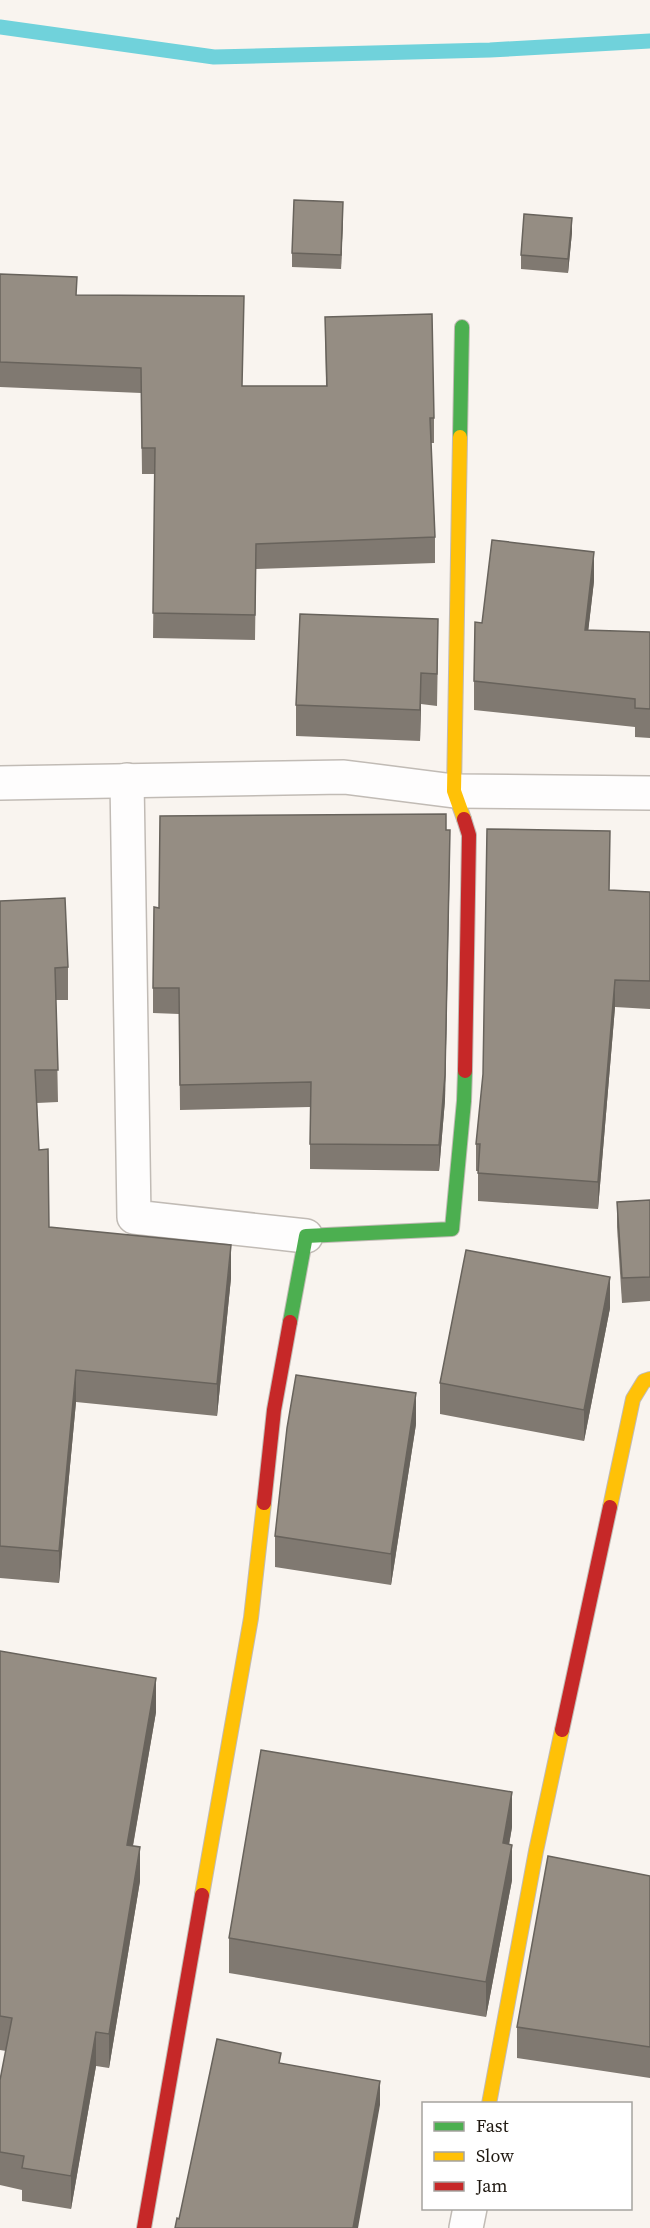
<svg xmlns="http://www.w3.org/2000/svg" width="650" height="2228" viewBox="0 0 650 2228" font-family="'Source Serif 4',serif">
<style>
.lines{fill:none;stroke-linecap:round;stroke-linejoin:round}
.stream{stroke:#70d2db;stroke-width:15}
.street-casing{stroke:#c1bbb5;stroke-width:36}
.fast-casing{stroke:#c1bbb5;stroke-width:16}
.slow-casing{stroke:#c1bbb5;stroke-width:16}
.jam-casing{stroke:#c1bbb5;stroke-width:16}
.street{stroke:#fefdfd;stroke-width:33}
.fast{stroke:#4caf50;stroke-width:14}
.slow{stroke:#ffc107;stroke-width:14}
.jam{stroke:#c62828;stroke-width:14}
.wall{fill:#807971}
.shaded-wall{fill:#68635c}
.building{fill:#958d83;stroke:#68635c;stroke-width:1.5}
</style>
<rect width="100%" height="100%" fill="#f9f4ef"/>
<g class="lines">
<!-- stream -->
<polyline class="stream" points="0,27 214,57 490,50 650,41"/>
<defs>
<g id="street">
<polyline points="127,780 134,1217 306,1236"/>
<polyline points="0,783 344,777 454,791 650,793"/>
<polyline points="466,2228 470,2208"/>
</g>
<g id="fast">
<polyline points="460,437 462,327"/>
<polyline points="290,1322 306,1236 452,1229 464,1101 465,1071"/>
</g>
<g id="slow">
<polyline points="460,437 454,791 464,819"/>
<polyline points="610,1507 633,1399 644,1381 650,1379"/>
<polyline points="202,1895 251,1618 264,1503"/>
<polyline points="489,2104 536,1851 562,1730"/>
</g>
<g id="jam">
<polyline points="464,819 469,835 465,1071"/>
<polyline points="264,1503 274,1410 290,1322"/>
<polyline points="562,1730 610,1507"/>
<polyline points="144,2228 202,1895"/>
</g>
</defs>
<!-- street casing -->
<use href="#street" class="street-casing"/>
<!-- fast casing -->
<use href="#fast" class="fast-casing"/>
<!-- slow casing -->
<use href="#slow" class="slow-casing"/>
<!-- jam casing -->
<use href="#jam" class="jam-casing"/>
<!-- street -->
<use href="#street" class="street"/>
<!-- fast -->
<use href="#fast" class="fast"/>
<!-- slow -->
<use href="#slow" class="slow"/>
<!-- jam -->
<use href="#jam" class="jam"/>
</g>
<!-- wall -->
<g class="wall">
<polygon points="343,216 341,269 292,267 292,253"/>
<polygon points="572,232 568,273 521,269 521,255"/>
<polygon points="0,274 77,295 243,386 326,386 325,317 434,418 434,443 431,443 435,537 435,563 256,569 255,640 153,638 155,474 142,474 141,393 0,387"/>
<polygon points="594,581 588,631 650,632 650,738 635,737 635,727 474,710 474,681 482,623"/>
<polygon points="438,650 437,706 421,704 420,741 296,736 296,705"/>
<polygon points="446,830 450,855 445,1100 439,1171 310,1169 310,1107 180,1110 179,1014 153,1013 153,988 159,908"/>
<polygon points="610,859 609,890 650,892 650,1009 615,1007 598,1209 478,1201 478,1171 476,1171 476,1144"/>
<polygon points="0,901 68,967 68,1000 56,1000 58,1102 37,1103 39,1150 49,1227 231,1278 217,1416 76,1402 59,1583 0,1578"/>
<polygon points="650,1200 650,1301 622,1303 617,1227 617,1202"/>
<polygon points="610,1308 584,1441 440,1414 440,1383"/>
<polygon points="416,1424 391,1585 275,1567 275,1536"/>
<polygon points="0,1651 156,1712 133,1846 140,1881 109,2068 96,2066 71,2209 22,2201 22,2190 0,2185 0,2080 6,2051 0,2050"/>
<polygon points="512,1827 509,1845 512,1880 486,2017 229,1973 229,1938"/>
<polygon points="650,1876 650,2078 517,2058 517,2027"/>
</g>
<!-- shaded-wall -->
<g class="shaded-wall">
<polygon points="343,202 343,216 341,269 341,255"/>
<polygon points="572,218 572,232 568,273 568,259"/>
<polygon points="594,552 594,581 585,659 585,630"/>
<polygon points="421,673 421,704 420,741 420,710"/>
<polygon points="450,830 445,1100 439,1171 439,1145"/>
<polygon points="615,980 615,1007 598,1209 598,1182"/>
<polygon points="231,1245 231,1278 217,1416 217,1384"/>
<polygon points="610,1277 610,1308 584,1441 584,1410"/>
<polygon points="76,1370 76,1402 59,1583 59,1551"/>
<polygon points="416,1393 416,1424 391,1585 391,1554"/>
<polygon points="156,1678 156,1712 127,1879 127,1845"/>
<polygon points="512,1792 512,1827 503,1878 503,1843"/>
<polygon points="512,1845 512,1880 486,2017 486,1982"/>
<polygon points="140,1847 140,1881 109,2068 109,2034"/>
<polygon points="96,2032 96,2066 71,2209 71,2176"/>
<polygon points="380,2081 380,2105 358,2228 353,2228"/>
</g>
<!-- building -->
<g class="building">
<polygon points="294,200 343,202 341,255 292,253"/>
<polygon points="524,214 572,218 568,259 521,255"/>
<polygon points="0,274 77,277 76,295 244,296 242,386 327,386 325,317 432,314 434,418 430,418 435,537 256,544 255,615 153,613 155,448 142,448 141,368 0,362"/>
<polygon points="492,540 594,552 585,630 650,632 650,709 635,708 635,699 474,681 475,622 482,623"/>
<polygon points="300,614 438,619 437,674 421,673 420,710 296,705"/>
<polygon points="446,814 446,830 450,830 445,1075 439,1145 310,1144 311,1082 180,1085 179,988 153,988 154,907 159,908 160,816"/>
<polygon points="487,829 610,831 609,890 650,892 650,981 615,980 598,1182 478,1173 480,1144 476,1144 483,1074"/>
<polygon points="65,898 68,967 55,968 58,1070 35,1070 39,1150 48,1149 49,1227 231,1245 217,1384 76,1370 59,1551 0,1546 0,901"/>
<polygon points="650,1200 650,1277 622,1278 617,1202"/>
<polygon points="466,1250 610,1277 584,1410 440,1383"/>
<polygon points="296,1375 416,1393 391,1554 275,1536 287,1428"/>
<polygon points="0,1651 156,1678 127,1845 140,1847 109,2034 96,2032 71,2176 22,2168 24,2156 0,2152 0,2080 12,2018 0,2016"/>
<polygon points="261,1750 512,1792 503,1843 512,1845 486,1982 229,1938"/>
<polygon points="548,1856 650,1876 650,2047 517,2027"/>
<polygon points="217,2039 281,2053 279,2063 380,2081 353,2228 175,2228 177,2218 179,2219"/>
</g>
<!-- legend -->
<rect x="422" y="2102" width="210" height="108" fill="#ffffff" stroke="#a5a39f" stroke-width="1.5"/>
<rect x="434" y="2122" width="30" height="9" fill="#4caf50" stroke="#a5a39f" stroke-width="1.5"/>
<text x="476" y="2132" font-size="18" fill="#1f1810">Fast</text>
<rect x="434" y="2152" width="30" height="9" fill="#ffc107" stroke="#a5a39f" stroke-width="1.5"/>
<text x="476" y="2162" font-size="18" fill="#1f1810">Slow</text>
<rect x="434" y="2182" width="30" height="9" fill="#c62828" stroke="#a5a39f" stroke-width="1.5"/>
<text x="476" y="2192" font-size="18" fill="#1f1810">Jam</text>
</svg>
